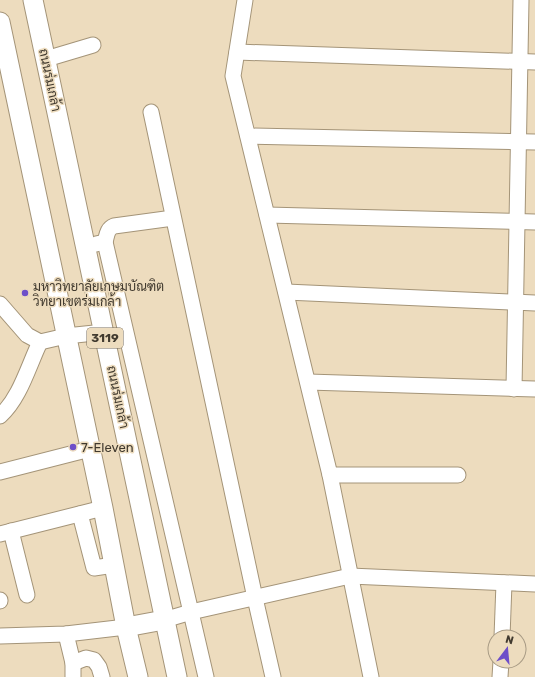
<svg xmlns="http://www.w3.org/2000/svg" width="535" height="677" viewBox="0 0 535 677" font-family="Rubik,Sarabun,sans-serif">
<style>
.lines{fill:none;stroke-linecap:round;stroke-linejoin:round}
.minor-casing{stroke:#a49478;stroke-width:17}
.major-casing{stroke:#a49478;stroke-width:21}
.minor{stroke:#fff;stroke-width:15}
.major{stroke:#fff;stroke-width:19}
.poi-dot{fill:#6e4fc9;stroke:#eddcbe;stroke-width:1.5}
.labels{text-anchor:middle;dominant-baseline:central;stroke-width:3;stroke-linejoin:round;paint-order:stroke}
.shield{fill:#eddcbe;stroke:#756b5a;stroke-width:1}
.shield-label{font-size:12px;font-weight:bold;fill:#413a2f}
.street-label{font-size:13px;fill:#413a2f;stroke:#eddcbe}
.poi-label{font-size:13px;fill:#413a2f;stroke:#eddcbe;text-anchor:start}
</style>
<rect width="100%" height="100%" fill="#eddcbe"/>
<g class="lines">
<defs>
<g id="minor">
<polyline points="245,0 233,76 330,475 371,677"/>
<polyline points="237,52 535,62"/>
<polyline points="46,59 93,45"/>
<polyline points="151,112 255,598 273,677"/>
<polyline points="248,136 535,142"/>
<polyline points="267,215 535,222"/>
<polyline points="105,242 206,677"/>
<path d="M96 244 105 242C107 235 107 229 114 226L173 218"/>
<polyline points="286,292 535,303"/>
<polyline points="0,304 27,335 40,342 66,336 104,332"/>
<polyline points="308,382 535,389"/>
<polyline points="514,389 521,0"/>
<path d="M0 416C20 398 28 367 40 342"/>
<polyline points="0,472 90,449"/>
<polyline points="330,475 458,475"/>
<polyline points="80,514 94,568 114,565"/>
<polyline points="11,531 27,595"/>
<polyline points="0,534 103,508"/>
<polyline points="0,600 0,601"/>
<polyline points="164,620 191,612 350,576 535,584"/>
<polyline points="66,634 73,663 73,677"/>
<polyline points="0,636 66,634 126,627"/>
<polyline points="502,637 504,583"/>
<polyline points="73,663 86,658 94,660 99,667 102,677"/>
<polyline points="500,677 501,661"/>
</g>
<g id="major">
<polyline points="33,0 177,677"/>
<polyline points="0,22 103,508 126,627 138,677"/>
<polyline points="126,627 164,620"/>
</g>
</defs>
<!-- minor casing -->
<use href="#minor" class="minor-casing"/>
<!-- major casing -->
<use href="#major" class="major-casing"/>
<!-- minor -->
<use href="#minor" class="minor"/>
<!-- major -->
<use href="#major" class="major"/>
</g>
<!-- markers -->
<g class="poi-dot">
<circle cx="25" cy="293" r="4"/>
<circle cx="73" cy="447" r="4"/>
</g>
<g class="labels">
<!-- shield labels -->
<rect class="shield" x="87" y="328" width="36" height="20" rx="3"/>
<g class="shield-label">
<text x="105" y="338">3119</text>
</g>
<!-- street labels -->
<g class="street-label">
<text transform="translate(50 80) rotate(78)">ถนนร่มเกล้า</text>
<text transform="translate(118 397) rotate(78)">ถนนร่มเกล้า</text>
</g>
<!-- poi labels -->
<g class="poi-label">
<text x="33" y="286">มหาวิทยาลัยเกษมบัณฑิต<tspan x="33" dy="15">วิทยาเขตร่มเกล้า</tspan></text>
<text x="81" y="447">7-Eleven</text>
</g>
</g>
<!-- north arrow -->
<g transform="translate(507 649) rotate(16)"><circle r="19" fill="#eddcbe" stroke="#a89b85"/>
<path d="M0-3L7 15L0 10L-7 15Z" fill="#6e4fc9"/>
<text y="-6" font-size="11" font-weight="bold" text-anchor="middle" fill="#413a2f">N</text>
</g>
</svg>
